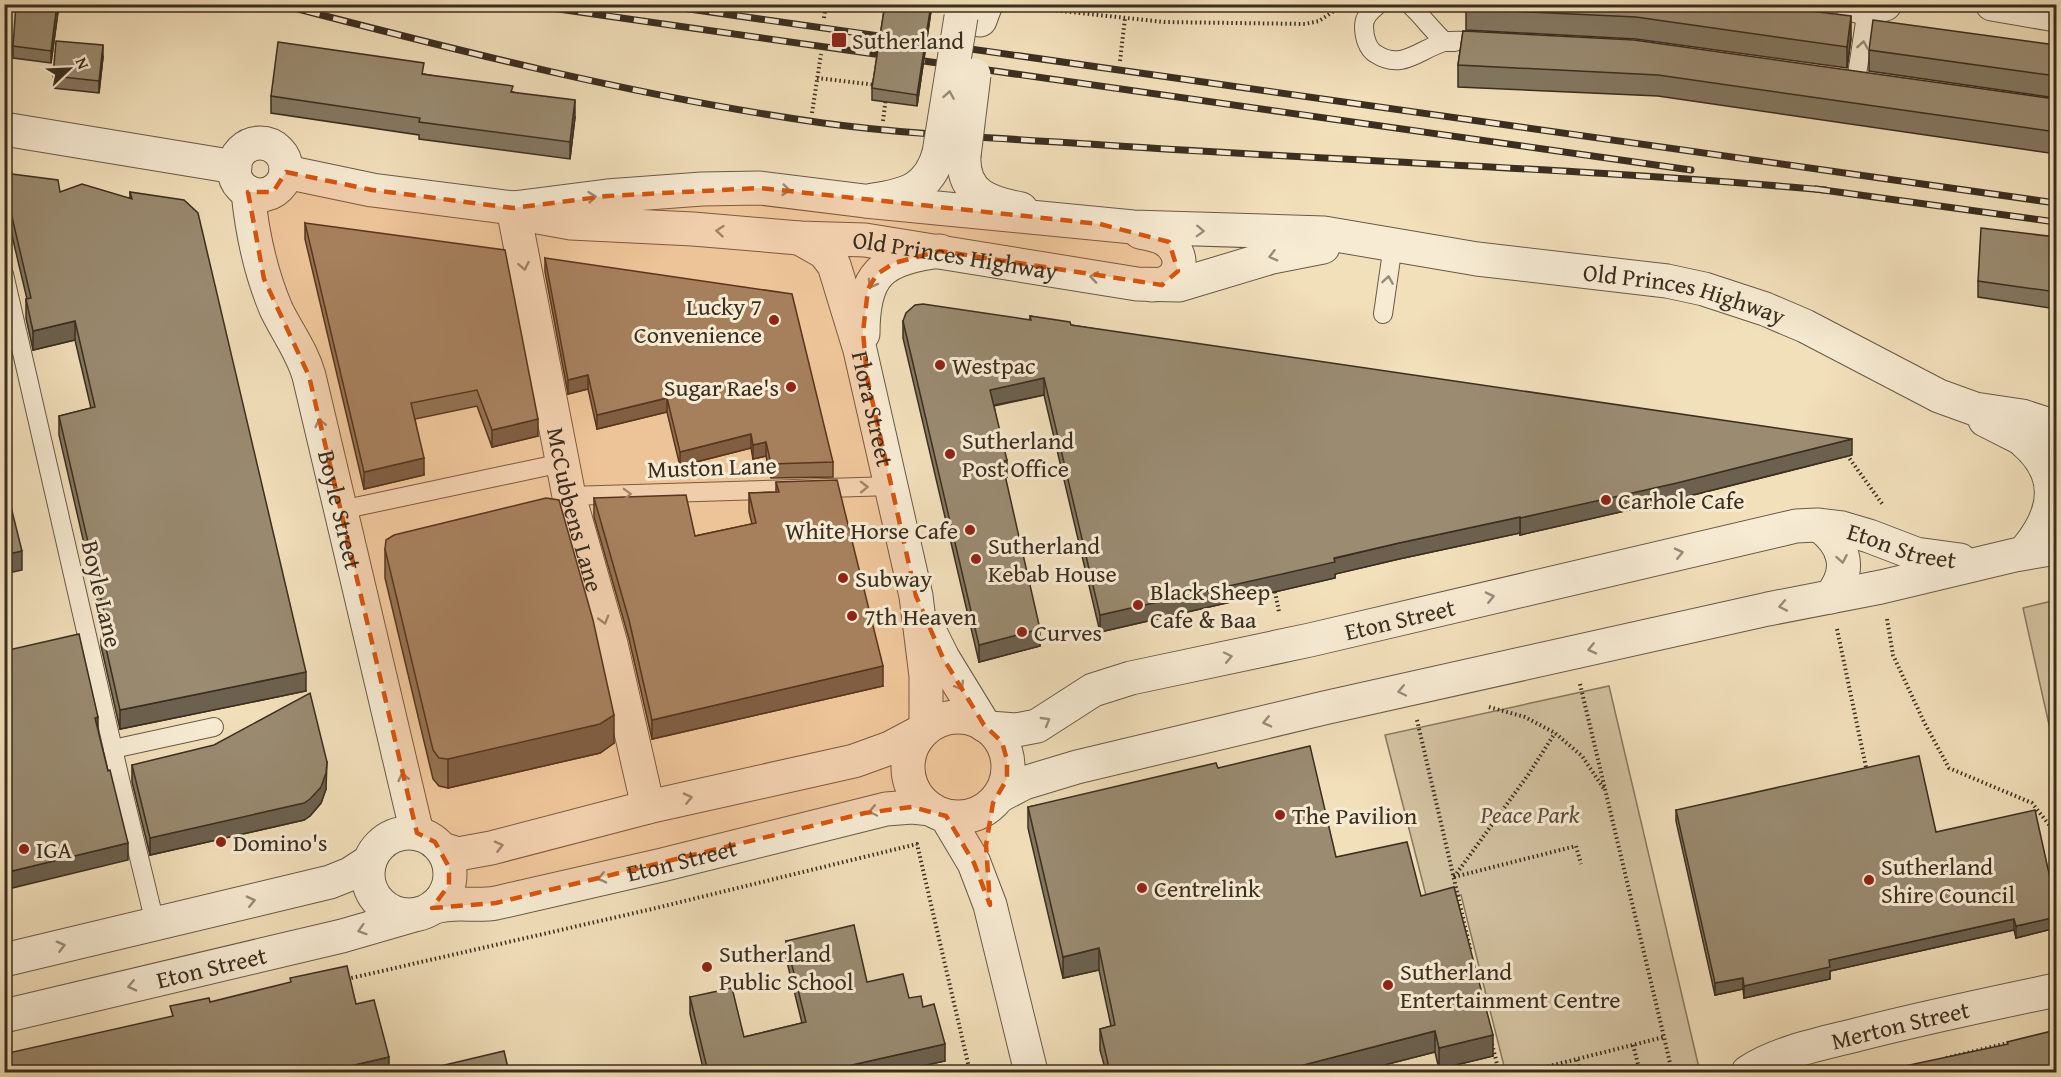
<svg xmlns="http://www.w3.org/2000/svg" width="2061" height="1077" viewBox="0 0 2061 1077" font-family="'Gentium Book Plus',serif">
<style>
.green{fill:#d3c2a1;stroke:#867860;stroke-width:1.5}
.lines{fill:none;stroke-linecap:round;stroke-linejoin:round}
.service-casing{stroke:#685a47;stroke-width:20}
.minor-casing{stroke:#685a47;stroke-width:35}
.tertiary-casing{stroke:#685a47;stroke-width:35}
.path{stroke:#3a2e20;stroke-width:4;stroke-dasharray:1.5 3;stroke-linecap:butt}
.service{stroke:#f7ebd3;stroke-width:18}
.minor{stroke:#f7ebd3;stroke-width:33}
.tertiary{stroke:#f7ebd3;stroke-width:33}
.rail-casing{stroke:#3a2e20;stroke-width:7}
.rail{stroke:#f7ebd3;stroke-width:4.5;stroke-dasharray:14;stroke-linecap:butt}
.minor-bridge-casing{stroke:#685a47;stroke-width:35;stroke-linecap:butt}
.minor-bridge{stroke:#f7ebd3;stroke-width:33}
.wall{fill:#847861;stroke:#3a2e20;stroke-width:1.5}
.shaded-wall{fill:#6c614f;stroke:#3a2e20;stroke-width:1.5}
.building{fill:#9a8b71;stroke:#3a2e20;stroke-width:1.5}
.oneway{stroke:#988c7a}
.marked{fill:#d7550e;fill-opacity:0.2;stroke:#d7550e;stroke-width:4.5;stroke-dasharray:12 8;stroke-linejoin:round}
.poi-dot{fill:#8f2418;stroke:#f7ebd3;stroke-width:2}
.labels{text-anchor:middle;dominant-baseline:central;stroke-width:6;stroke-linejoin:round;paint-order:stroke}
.poi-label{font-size:24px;fill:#3a2e20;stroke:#f7ebd3;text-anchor:start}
.street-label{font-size:24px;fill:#3a2e20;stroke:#f7ebd3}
.park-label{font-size:24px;font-style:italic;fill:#594c3a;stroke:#f7ebd3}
</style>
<rect width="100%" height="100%" fill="#f2e0bb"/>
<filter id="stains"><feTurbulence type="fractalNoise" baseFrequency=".00333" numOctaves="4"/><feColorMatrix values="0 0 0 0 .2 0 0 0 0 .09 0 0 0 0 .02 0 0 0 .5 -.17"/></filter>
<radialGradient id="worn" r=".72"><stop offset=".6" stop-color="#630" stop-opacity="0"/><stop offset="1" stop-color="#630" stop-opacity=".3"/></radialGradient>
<!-- green -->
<g class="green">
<polygon points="2056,600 2056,756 2023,608"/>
<polygon points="1609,686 1700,1072 1478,1072 1504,1066 1461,895 1428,903 1385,735"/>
</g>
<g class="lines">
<defs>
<g id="service">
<path d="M1379 4C1372 10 1364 16 1364 26 1364 36 1367 49 1376 54 1402 71 1420 49 1444 42 1457 39 1473 42 1486 42"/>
<path d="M1409 4C1422 16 1432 30 1445 42H1455"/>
<polyline points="1856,81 1867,9"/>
<polyline points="4,274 119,775 155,923"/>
<polyline points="1383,314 1393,245"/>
<polyline points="569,496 892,486"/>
<polyline points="341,510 562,463"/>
<polyline points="113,749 214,727"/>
</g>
<g id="minor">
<polyline points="980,20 986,4"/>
<path d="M964 156C962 195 990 203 1021 209"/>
<path id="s1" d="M248 192C252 233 260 271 276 309 287 332 302 351 309 376L417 833"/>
<path d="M873 200C907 195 929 189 939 153"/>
<path id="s2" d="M513 208 569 496 611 644 648 807"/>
<path id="s3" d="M799 238 824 252 834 265 860 350 916 596 926 676V728"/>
<path d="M863 334C863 274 881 258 940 251"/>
<path d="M2024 441C2061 473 2059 510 2027 549"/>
<path d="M1820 526C1846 546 1852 571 1830 597"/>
<polyline points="928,628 943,658 984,725"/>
<circle cx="958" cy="767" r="50"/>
<path id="s4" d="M989 728 1016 730 1037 726 1093 690 1131 678 1310 640 1796 526 1817 525 1842 528 1869 536 1916 554 1960 560"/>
<polyline points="999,796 1024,783 1077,767 1324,708 1768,609 1881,587 2015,555 2056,548"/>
<polyline points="946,816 974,863 990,905 1031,1072"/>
<circle cx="409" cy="874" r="41"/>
<polyline points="442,849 458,854 491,848 648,807 854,761 890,748 922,731"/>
<path id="s5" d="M432 908C453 900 474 907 496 903L662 865 886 809 912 807 931 809"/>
<polyline points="4,960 330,882 350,874 370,861"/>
<path id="s6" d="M4 1016 342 936 418 914"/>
<path id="s7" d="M1748 1072C1779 1052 1820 1044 1856 1035 1922 1018 1989 1004 2056 990"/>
</g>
<g id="tertiary">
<polyline points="1851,4 1867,9 1885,4"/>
<polyline points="1992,4 2056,15"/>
<polyline points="4,129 235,167"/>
<circle cx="260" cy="169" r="26"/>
<path id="s8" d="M286 172 372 190 513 208 538 217 571 223 693 229 799 238 865 240 1137 284 1179 285 1272 257 1323 247"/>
<path id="s9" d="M513 208 607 196 702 189 760 188 865 201 1133 227 1324 233 1477 259 1667 281 1704 289 1765 309 1805 326 1939 396 1975 409 2022 416 2056 427"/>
<path d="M1140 232C1148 234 1157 235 1164 239 1187 252 1184 285 1152 285"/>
<polyline points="1985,420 2056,456"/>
</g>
</defs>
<!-- service casing -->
<use href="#service" class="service-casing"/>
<!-- minor casing -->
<use href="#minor" class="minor-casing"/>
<!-- tertiary casing -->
<use href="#tertiary" class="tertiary-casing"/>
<!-- path -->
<g class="path">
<polyline points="1043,9 1164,22 1305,24 1319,21 1340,7"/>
<polyline points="824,18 826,4"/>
<polyline points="1120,61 1125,18"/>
<polyline points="817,78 876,85"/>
<polyline points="812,113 821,54"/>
<polyline points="883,121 886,97"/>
<polyline points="1847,455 1883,505"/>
<polyline points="1275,592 1279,612"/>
<polyline points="1887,619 1893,655 1924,722 1949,768 2032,803 2050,826 2056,857"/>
<polyline points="1837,629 1867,772"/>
<polyline points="1580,684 1664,1037"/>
<polyline points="1489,707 1525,717 1555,733 1582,756 1604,789"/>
<polyline points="1417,720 1471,952"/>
<polyline points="4,876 9,897"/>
<polyline points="1454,877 1528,775 1555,733"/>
<polyline points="1454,877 1576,846 1581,864"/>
<polyline points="347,979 652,909 917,844 970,1072"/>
<polyline points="1492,1044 1499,1072"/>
<polyline points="1633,1045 1640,1072"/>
<polyline points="1946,1058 2012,1042"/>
<polyline points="1577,1060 1581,1072"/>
<polyline points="1526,1072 1664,1037 1672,1072"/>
</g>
<!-- service -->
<use href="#service" class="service"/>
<!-- minor -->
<use href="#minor" class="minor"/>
<!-- tertiary -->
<use href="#tertiary" class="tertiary"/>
<defs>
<g id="rail">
<path d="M279 4C459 51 639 97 823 123 911 135 1000 138 1089 144 1334 161 1580 168 1825 190"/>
<polyline points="523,4 1691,170"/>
<polyline points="654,4 2056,203"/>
<polyline points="1816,189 2056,222"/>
</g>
</defs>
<!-- rail casing -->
<use href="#rail" class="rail-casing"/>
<!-- rail -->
<use href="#rail" class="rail"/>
<defs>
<g id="minor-bridge">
<polyline points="939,153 961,17"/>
<polyline points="964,156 974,75"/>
</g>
</defs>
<!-- minor-bridge casing -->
<use href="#minor-bridge" class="minor-bridge-casing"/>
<!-- minor-bridge -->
<use href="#minor-bridge" class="minor-bridge"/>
</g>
<!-- wall -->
<g class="wall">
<polygon points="59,4 51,63 13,58 13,46"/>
<polygon points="885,4 932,4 917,106 872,100 872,88"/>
<polygon points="1754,4 1851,38 1847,68 1636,39 1466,30 1466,9"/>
<polygon points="1463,31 2055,99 2056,98 2056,154 1658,96 1458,87 1458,65"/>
<polygon points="2056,45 2056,98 1869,71 1869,50"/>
<polygon points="103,57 99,93 53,88 53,76"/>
<polygon points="424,74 513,92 575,117 570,159 419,139 419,135 271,113 271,96"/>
<polygon points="4,173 60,192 130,198 130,192 306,691 120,729 101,646 101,626 103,626 59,435 59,416 91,408 75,340 33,350 26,318 26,299 27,299 4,202"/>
<polygon points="305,223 538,436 492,447 477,406 415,419 424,475 364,489 305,239"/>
<polygon points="2056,237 2056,309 1978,297 1978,281"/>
<polygon points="545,258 833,462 833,477 771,478 766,456 753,459 751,448 680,466 667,412 597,429 588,389 568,394 545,272"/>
<polygon points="4,307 11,355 8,356 10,364 10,383 4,384"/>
<polygon points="1030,316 1071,325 1852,455 1677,499 1520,535 1520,533 1399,559 1335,574 1335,578 1100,632 1044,395 994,406 1007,477 1005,477 1040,646 979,662 903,338 903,321 1030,320"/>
<polygon points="776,482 883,686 652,739 629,639 594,517 594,498 695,536 752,524 749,512 749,493 776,492"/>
<polygon points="385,549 614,743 600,753 448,788 439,786 433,779 385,578"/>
<polygon points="132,765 326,789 321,803 310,816 304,820 150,855 132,782"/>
<polygon points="1218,768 1336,857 1421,896 1493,1056 1439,1069 1435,1052 1357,1072 1106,1072 1100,1050 1100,1029 1111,1026 1099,970 1063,978 1028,828 1028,807"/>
<polygon points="1676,810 1936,832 2056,905 2056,928 2016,938 2014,930 1830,971 1830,979 1744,998 1743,989 1715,995 1676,821"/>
<polygon points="786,941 867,982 909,998 923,1007 945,1061 894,1072 704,1072 690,1014 690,997 744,1037 802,1023 786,958"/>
</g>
<!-- shaded-wall -->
<g class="shaded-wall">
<polygon points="57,4 59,5 51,63 51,51"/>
<polygon points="931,4 932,4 917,106 917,95"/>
<polygon points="1851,16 1851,38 1847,68 1847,47"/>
<polygon points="103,45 103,57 99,93 99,81"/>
<polygon points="575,100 575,117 570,159 570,142"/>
<polygon points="75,321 75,340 33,350 33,331"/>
<polygon points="11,336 11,355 4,356 4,337"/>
<polygon points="588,375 588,389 568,394 568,380"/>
<polygon points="1044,378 1044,395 990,406 990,390"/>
<polygon points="667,398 667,412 597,429 597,415"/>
<polygon points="538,419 538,436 492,447 492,430"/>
<polygon points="751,434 751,448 680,466 680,452"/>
<polygon points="1852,439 1852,455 1677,499 1520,535 1520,518"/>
<polygon points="766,442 766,456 753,459 753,445"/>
<polygon points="424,458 424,475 364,489 364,472"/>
<polygon points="1007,460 1007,477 1002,479 1002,462"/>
<polygon points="1520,517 1520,533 1399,559 1335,574 1335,578 1100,632 1100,615 1399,543"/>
<polygon points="22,551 22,570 4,574 4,555"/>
<polygon points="1040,629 1040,646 979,662 979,645"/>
<polygon points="883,666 883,686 652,739 652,720"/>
<polygon points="306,672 306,691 120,729 120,710"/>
<polygon points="614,715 614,743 600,753 448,788 448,759"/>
<polygon points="98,717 98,734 95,718"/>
<polygon points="327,762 326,789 321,803 310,816 304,820 150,855 150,838"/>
<polygon points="128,843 128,860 4,890 4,873"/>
<polygon points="2056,917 2056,928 2016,938 2016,926"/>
<polygon points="2014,919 2014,930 1830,971 1830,979 1744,998 1744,986 1829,960"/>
<polygon points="1099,948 1099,970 1063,978 1063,957"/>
<polygon points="1743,978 1743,989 1715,995 1715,983"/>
<polygon points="1435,1031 1435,1052 1357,1072 1288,1072 1288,1069"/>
<polygon points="1493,1035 1493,1056 1439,1069 1439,1048"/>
<polygon points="945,1044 945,1061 894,1072 821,1072"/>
<polygon points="389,1057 389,1072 324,1072"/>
<polygon points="184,1068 184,1072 166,1072"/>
</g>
<!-- building -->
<g class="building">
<polygon points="16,4 57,4 51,51 13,46"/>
<polygon points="885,4 931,4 917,95 872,88"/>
<polygon points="1467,4 1754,4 1851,16 1847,47 1636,17 1466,9"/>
<polygon points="1873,20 2056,45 2056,76 1869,50"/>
<polygon points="1463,31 1634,40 2055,99 2056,98 2056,132 1658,75 1458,65"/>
<polygon points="56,41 103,45 99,81 53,76"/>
<polygon points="278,42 424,63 422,74 513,86 511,92 575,100 570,142 419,122 420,118 271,96"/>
<polygon points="4,173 58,180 60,192 82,184 132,199 130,192 184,200 198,213 306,672 120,710 101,626 107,625 59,416 95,407 75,321 33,331 26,299 31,298 4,183"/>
<polygon points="305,223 505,250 538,419 492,430 477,390 411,403 424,458 364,472"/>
<polygon points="1981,228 2056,237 2056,292 1978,281"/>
<polygon points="545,258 792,294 833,462 771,464 766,442 753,445 751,434 680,452 667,398 597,415 588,375 568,380"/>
<polygon points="923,304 1031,320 1030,316 1070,322 1071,325 1852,439 1677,483 1520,518 1520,517 1399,543 1334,558 1335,562 1100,615 1044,378 990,390 1007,460 1002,462 1040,629 979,645 903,321 906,313 915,305"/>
<polygon points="4,307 11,336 4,337"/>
<polygon points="4,339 10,364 4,365"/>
<polygon points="4,479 22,551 4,555"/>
<polygon points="837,480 883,666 652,720 629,620 594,498 686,495 695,536 756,523 749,493 779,492 776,482"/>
<polygon points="546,498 559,500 593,620 614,715 600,724 448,759 439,758 433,750 385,549 386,540 394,535"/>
<polygon points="79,634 98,717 95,718 108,771 110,770 128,843 4,873 4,651"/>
<polygon points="310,693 327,762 326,773 321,787 310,799 304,803 150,838 132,765 214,745"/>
<polygon points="1310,746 1336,857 1407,842 1421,896 1454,887 1493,1035 1439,1048 1435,1031 1288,1069 1288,1072 1110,1072 1100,1029 1115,1025 1099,948 1063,957 1028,807 1216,763 1218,768"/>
<polygon points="1919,756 1936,832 2035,810 2056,905 2056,917 2016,926 2014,919 1829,960 1830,967 1744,986 1743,978 1715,983 1676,810"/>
<polygon points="854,925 867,982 903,974 909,998 921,996 923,1007 934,1004 945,1044 821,1072 708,1072 690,997 732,988 744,1037 806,1022 786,941"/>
<polygon points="347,966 356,1004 374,1000 389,1057 324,1072 186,1072 184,1068 166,1072 4,1072 4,1054 173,1016 170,1006 209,998 210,1002 291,982 290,978"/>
<polygon points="2056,1030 2056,1072 1877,1072 2008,1044 2007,1042"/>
<polygon points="504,1051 509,1072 434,1072 432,1068"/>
</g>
<!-- one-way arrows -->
<defs><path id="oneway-chevron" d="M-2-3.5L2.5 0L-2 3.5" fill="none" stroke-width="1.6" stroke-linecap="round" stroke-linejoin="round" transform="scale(1.5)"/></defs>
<g class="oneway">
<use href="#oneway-chevron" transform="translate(1863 45) rotate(-81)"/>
<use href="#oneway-chevron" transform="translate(949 95) rotate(-81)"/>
<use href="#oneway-chevron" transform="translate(786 190) rotate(6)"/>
<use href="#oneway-chevron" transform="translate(592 197) rotate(-6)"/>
<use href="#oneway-chevron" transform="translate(720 231) rotate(-175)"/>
<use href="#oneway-chevron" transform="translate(1200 231) rotate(2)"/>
<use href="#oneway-chevron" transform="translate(1273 256) rotate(165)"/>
<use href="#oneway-chevron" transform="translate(524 266) rotate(79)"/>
<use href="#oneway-chevron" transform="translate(1094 277) rotate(-171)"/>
<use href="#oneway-chevron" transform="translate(1388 280) rotate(-81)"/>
<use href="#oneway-chevron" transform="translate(872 284) rotate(119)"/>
<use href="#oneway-chevron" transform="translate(320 423) rotate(-103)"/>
<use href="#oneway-chevron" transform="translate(864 487) rotate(-1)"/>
<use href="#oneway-chevron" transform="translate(627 494) rotate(-2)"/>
<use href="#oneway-chevron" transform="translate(1679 553) rotate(-13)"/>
<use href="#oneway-chevron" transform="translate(1842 559) rotate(80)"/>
<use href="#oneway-chevron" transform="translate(1490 597) rotate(-13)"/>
<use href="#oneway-chevron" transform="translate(1783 606) rotate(169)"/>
<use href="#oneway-chevron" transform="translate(604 620) rotate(74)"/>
<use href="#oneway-chevron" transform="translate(1592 649) rotate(167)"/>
<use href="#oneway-chevron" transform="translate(1228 657) rotate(-12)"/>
<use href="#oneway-chevron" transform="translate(960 686) rotate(58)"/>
<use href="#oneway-chevron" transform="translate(1402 691) rotate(168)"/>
<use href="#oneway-chevron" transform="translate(1046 721) rotate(-30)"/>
<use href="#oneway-chevron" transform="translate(1267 722) rotate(167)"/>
<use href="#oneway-chevron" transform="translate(403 777) rotate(-103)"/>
<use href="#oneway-chevron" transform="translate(688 798) rotate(-13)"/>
<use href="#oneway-chevron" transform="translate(873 811) rotate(168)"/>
<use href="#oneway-chevron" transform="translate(499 846) rotate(-14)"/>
<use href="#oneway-chevron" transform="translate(602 878) rotate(167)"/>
<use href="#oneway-chevron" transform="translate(251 901) rotate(-13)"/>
<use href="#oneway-chevron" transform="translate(362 930) rotate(163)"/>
<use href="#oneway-chevron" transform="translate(61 946) rotate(-14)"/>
<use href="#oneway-chevron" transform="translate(132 986) rotate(167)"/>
</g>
<!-- marked area -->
<path class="marked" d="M286 172 372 190 513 208 607 196 760 188 1100 224 1169 242 1178 271 1162 285 940 251 894 263 877 274 868 289 863 332 867 377 916 596 943 658 984 725 1002 742 1007 760V779L993 803 986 845 990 905 974 863 946 816 912 807 865 813 496 903 432 908 449 885V867L435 842 417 833 309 376 264 279 248 192H273Z"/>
<!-- markers -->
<g class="poi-dot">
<rect x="831" y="32" width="16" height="16" rx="3"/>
<circle cx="774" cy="320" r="6"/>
<circle cx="940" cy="365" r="6"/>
<circle cx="791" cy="387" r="6"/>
<circle cx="950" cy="454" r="6"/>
<circle cx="1606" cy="500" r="6"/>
<circle cx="970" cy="530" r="6"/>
<circle cx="976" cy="559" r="6"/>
<circle cx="843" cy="578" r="6"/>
<circle cx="1138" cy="605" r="6"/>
<circle cx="852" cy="616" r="6"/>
<circle cx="1022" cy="632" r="6"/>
<circle cx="1280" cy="815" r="6"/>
<circle cx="221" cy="842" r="6"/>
<circle cx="24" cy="849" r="6"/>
<circle cx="1869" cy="880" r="6"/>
<circle cx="1142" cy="888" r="6"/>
<circle cx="707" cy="967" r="6"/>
<circle cx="1388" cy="985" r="6"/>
</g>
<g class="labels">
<!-- poi labels -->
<g class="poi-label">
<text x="852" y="40">Sutherland</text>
<text x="762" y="306" text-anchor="end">Lucky 7<tspan x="762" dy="28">Convenience</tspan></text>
<text x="952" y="365">Westpac</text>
<text x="779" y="387" text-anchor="end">Sugar Rae's</text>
<text x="962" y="440">Sutherland<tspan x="962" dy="28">Post Office</tspan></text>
<text x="1618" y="500">Carhole Cafe</text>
<text x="958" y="530" text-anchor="end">White Horse Cafe</text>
<text x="988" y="545">Sutherland<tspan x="988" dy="28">Kebab House</tspan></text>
<text x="855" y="578">Subway</text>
<text x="1150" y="591">Black Sheep<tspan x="1150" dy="28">Cafe &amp; Baa</tspan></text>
<text x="864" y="616">7th Heaven</text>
<text x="1034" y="632">Curves</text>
<text x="1292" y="815">The Pavilion</text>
<text x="233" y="842">Domino's</text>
<text x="36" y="849">IGA</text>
<text x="1881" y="866">Sutherland<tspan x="1881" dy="28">Shire Council</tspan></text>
<text x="1154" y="888">Centrelink</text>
<text x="719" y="953">Sutherland<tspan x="719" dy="28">Public School</tspan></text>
<text x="1400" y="971">Sutherland<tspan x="1400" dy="28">Entertainment Centre</tspan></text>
</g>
<!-- street labels -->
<g class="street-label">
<text stroke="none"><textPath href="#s8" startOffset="676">Old Princes Highway</textPath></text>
<text stroke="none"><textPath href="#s9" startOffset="1180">Old Princes Highway</textPath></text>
<text stroke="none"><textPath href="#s3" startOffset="194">Flora Street</textPath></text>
<text transform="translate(712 467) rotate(-2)">Muston Lane</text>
<text stroke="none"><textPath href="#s1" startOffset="333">Boyle Street</textPath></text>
<text stroke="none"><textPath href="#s2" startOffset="308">McCubbens Lane</textPath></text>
<text stroke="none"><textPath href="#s4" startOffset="946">Eton Street</textPath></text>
<text transform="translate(102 594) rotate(77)">Boyle Lane</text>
<text stroke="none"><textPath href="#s4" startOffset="430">Eton Street</textPath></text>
<text stroke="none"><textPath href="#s5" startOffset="255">Eton Street</textPath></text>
<text stroke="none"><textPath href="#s6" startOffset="213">Eton Street</textPath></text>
<text stroke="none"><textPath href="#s7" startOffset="160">Merton Street</textPath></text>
</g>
<!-- park labels -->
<g class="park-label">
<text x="1530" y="814">Peace Park</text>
</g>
</g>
<!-- margin -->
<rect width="2061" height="1077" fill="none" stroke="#f2e0bb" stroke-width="24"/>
<rect x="6" y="6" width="2049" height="1065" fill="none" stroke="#3a2e20" stroke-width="3"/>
<rect x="12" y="12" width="2037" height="1053" fill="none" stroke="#3a2e20" stroke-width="1.5"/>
<!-- north arrow -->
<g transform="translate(69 69) rotate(67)" stroke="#f7ebd3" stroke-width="4.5" paint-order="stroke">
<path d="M0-4.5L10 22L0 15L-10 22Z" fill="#3a2e20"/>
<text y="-9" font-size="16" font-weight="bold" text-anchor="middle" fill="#3a2e20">N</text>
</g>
<rect width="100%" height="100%" filter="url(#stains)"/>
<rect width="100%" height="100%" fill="url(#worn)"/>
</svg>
